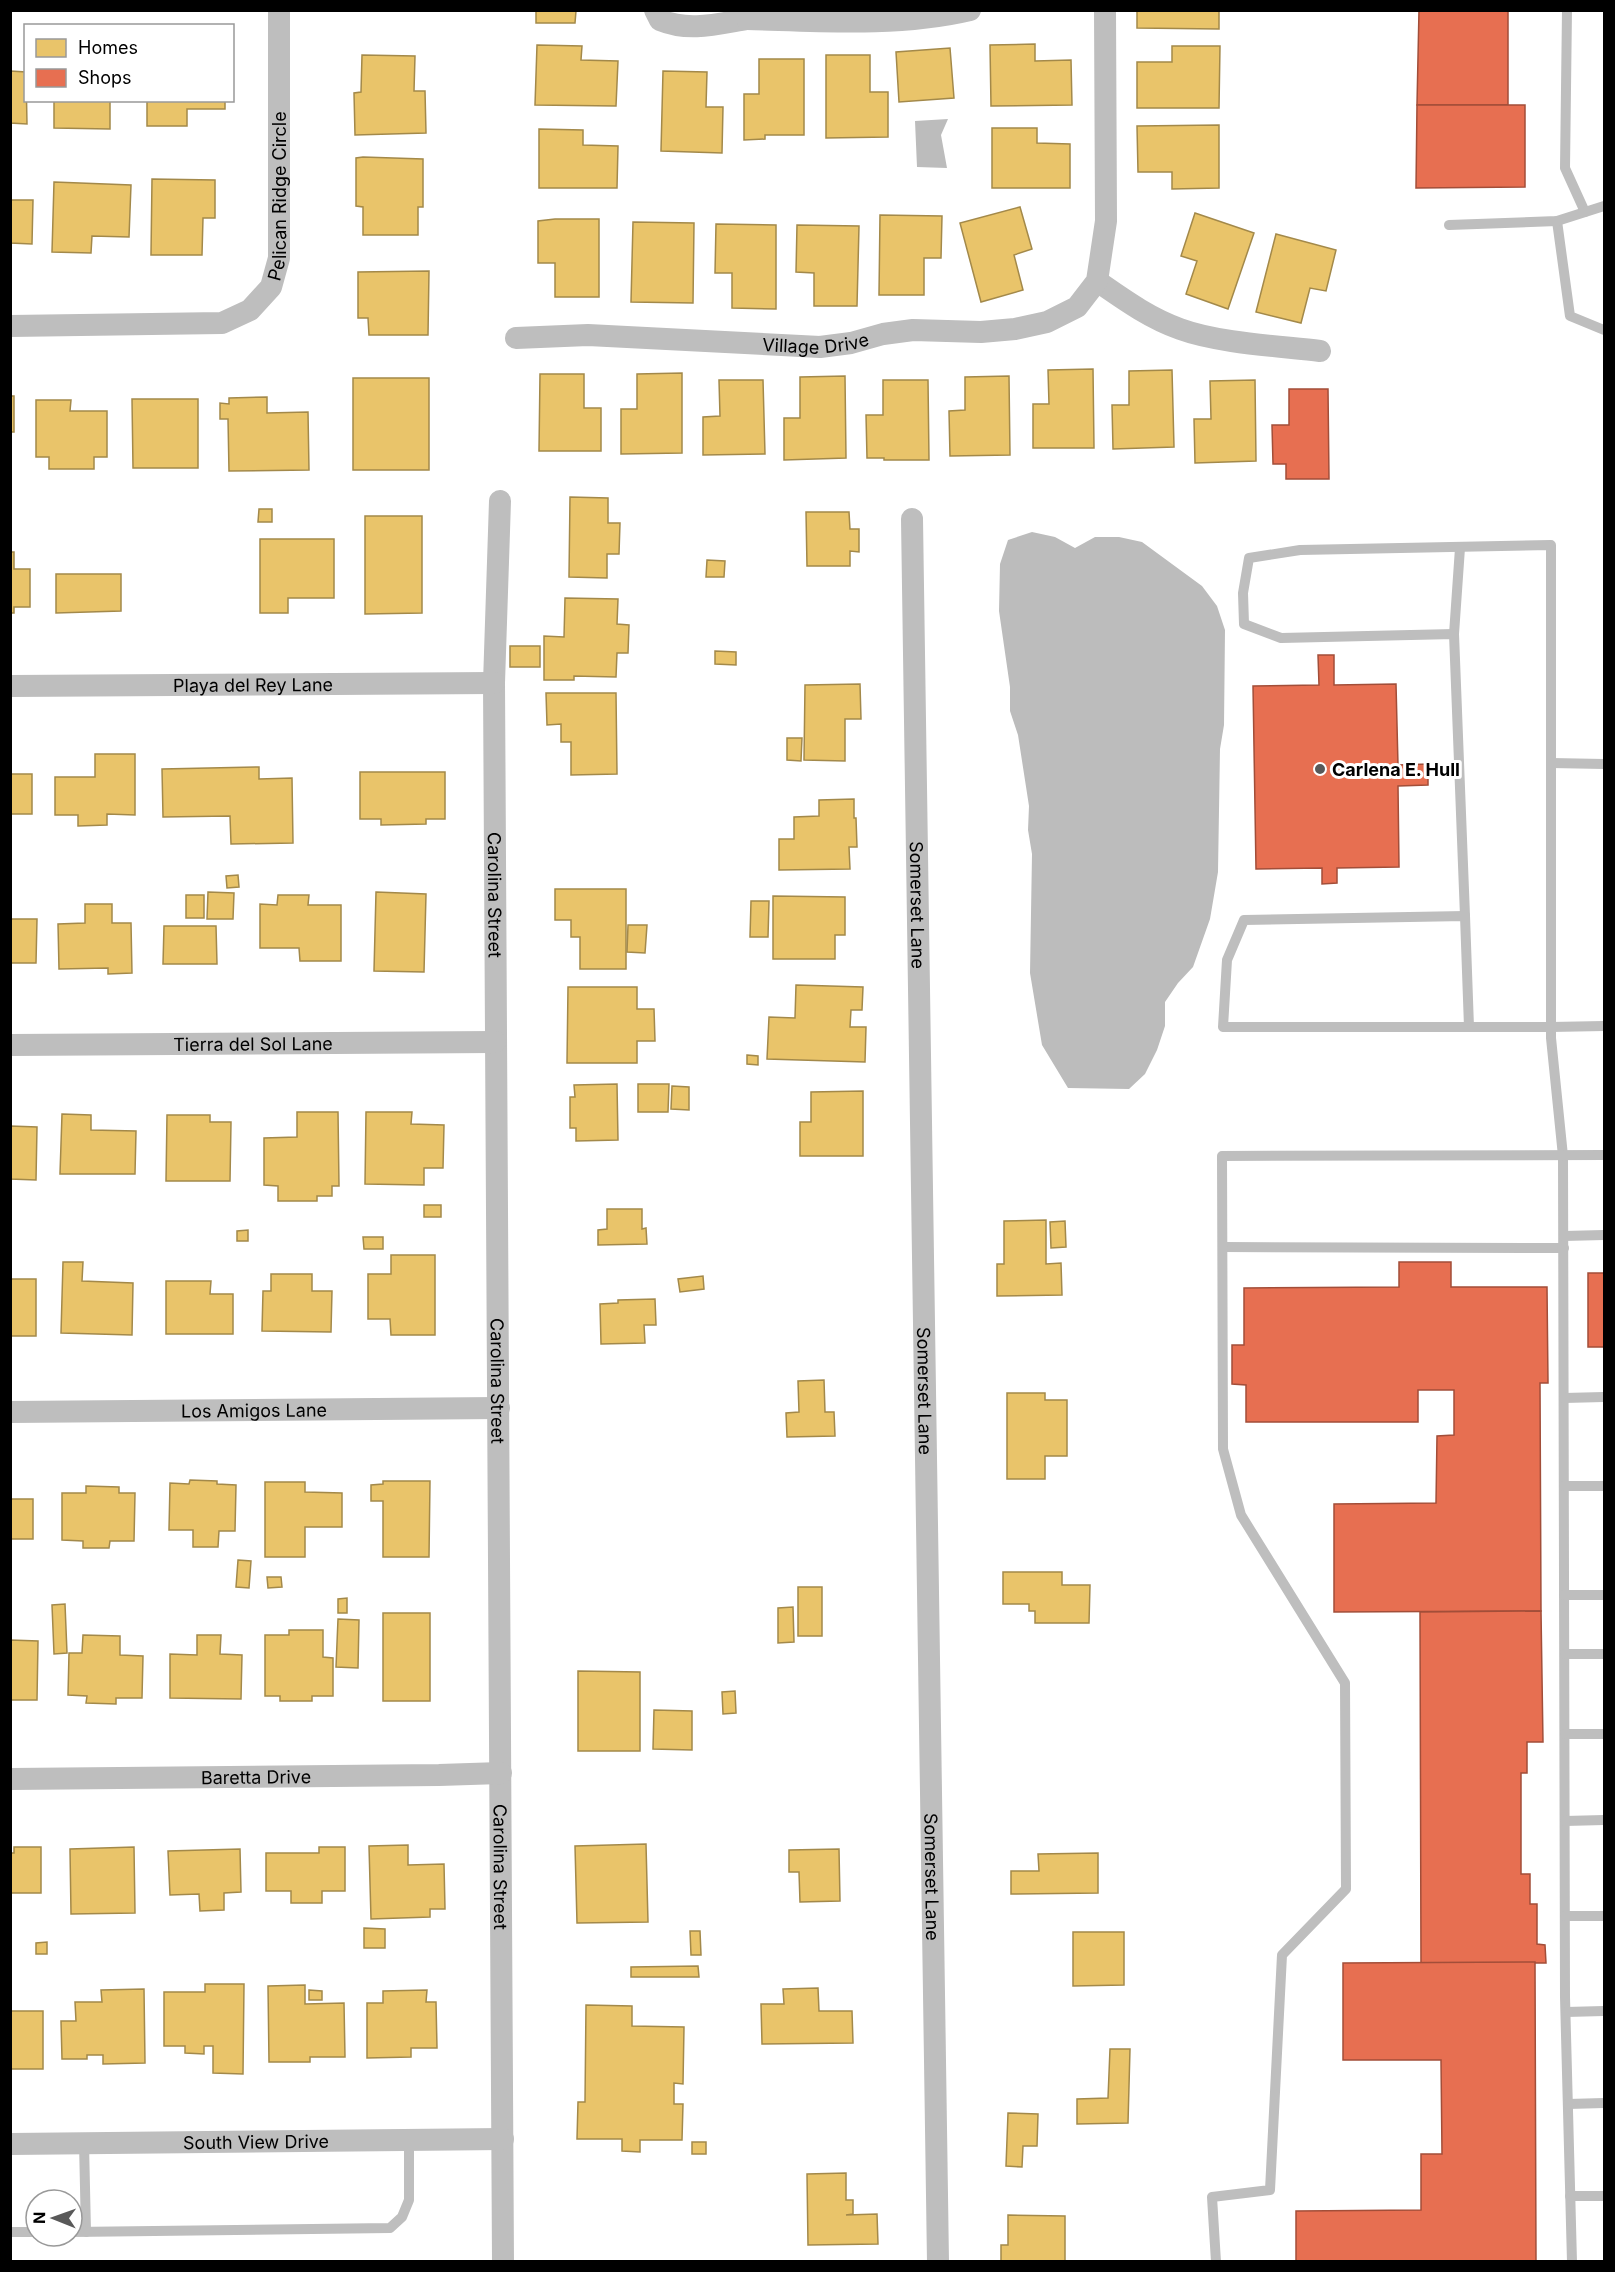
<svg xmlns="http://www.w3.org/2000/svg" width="1615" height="2272" viewBox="0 0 1615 2272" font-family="Inter,sans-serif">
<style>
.water{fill:#bcbcbc}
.homes{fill:#e9c46a;stroke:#a3894a;stroke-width:1.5}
.shops{fill:#e76f51;stroke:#a24e39;stroke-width:1.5}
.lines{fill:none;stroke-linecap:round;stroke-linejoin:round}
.lane{stroke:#bebebe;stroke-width:10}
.street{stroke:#bebebe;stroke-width:22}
.poi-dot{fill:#595959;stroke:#fff;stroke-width:2}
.labels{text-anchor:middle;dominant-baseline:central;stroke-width:6;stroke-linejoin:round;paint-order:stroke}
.street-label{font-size:18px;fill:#000;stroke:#fff}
.poi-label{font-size:18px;font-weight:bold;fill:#000;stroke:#fff;text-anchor:start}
</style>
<rect width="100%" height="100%" fill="#fff"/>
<!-- water -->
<g class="water">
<polygon points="948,119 941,135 947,168 917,167 915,121"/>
<polygon points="1032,532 1055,537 1075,548 1095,537 1119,537 1142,542 1202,586 1217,606 1225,630 1224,725 1220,749 1218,872 1210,919 1193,967 1178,983 1165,1002 1165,1026 1157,1050 1145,1074 1129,1089 1068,1088 1042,1045 1030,973 1032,854 1028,830 1029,806 1018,735 1010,711 1010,687 999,611 1000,564 1008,540"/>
</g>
<!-- homes -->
<g class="homes">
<polygon points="536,10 603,10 576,11 575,23 536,23"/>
<polygon points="1137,10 1219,10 1219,29 1137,28"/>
<polygon points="1035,44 1035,61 1071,60 1072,105 991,106 990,45"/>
<polygon points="537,45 582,46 581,60 618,61 616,106 535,105"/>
<polygon points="1172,46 1220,46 1219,108 1137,108 1137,62 1172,62"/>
<polygon points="950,48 954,98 899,102 896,52"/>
<polygon points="362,55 415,56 414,91 425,91 426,133 355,135 354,93 361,92"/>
<polygon points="826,55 870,55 870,92 888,92 888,137 826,138"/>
<polygon points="759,59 804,59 804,135 765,135 765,139 744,140 744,94 759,94"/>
<polygon points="10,71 26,72 27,124 10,123"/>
<polygon points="663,71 707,72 706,107 723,107 722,153 661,151"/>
<polygon points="54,100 110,100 110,129 54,128"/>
<polygon points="147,100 225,100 225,109 187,109 187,126 147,126"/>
<polygon points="1219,125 1219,188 1172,189 1172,172 1138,172 1137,126"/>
<polygon points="992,128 1037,128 1037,143 1070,144 1070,188 992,188"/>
<polygon points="539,129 583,130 583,145 618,146 617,188 539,188"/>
<polygon points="363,157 423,159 423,207 418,207 418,235 363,235 363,207 356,206 356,158"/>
<polygon points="152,179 215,180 215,218 203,218 202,255 151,255"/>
<polygon points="54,182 131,185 129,237 92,236 91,253 52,252"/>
<polygon points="10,200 33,200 32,244 10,243"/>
<polygon points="1020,207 1032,249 1014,255 1023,290 981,302 960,223"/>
<polygon points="1195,213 1254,233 1228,309 1186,294 1197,261 1181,256"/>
<polygon points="880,215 942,216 941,258 924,258 924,295 879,295"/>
<polygon points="555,219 599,219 599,297 555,297 555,263 538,263 538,221"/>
<polygon points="633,222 694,223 693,303 631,302"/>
<polygon points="716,224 776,225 776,309 732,308 732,273 715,273"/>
<polygon points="797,225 859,226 857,306 814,306 814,273 796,272"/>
<polygon points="1276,234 1336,250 1326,291 1310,288 1301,323 1256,312"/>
<polygon points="429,271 428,335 369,335 368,318 358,318 358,272"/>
<polygon points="1093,369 1094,448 1033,448 1033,404 1049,404 1048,370"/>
<polygon points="1172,370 1174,447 1113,449 1112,405 1129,405 1129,371"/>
<polygon points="682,373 682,453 621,454 621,409 637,409 637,374"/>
<polygon points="540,374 584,374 584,408 601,408 601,451 539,451"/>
<polygon points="845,376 846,458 784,460 784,418 800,418 800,377"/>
<polygon points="1009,376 1010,455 950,456 949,411 965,410 965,377"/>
<rect x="353" y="378" width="76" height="92"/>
<polygon points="719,380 763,380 765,454 703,455 703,417 720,416"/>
<polygon points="883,380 928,380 929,460 884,460 884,458 867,458 866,415 883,415"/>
<polygon points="1255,380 1256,461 1195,463 1194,419 1211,419 1210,381"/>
<rect x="10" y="396" width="4" height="36"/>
<polygon points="267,397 267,413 308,412 309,470 229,471 228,419 220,419 220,403 229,404 229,398"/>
<polygon points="132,399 198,399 198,468 133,468"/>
<polygon points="36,400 71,400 70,411 107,411 107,457 94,457 94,469 49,469 49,457 36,457"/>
<polygon points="570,497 608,498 608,523 620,523 619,554 607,554 607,578 569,577"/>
<polygon points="259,509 272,509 272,522 258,522"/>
<polygon points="806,512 849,512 850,529 859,529 859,552 850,551 850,566 807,566"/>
<polygon points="365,516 422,516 422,613 365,614"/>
<polygon points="260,539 334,539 334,598 288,598 288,613 260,613"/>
<polygon points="10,552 14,552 14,569 30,569 30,607 14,607 14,613 10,613"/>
<polygon points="707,560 725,561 724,577 706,577"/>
<polygon points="56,574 121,574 121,611 56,613"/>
<polygon points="565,598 618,599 617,624 629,625 628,653 617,653 616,677 574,676 574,680 544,680 544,636 564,637"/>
<rect x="510" y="646" width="30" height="21"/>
<polygon points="715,651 736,652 736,665 715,664"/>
<polygon points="860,684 861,719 845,719 845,761 804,760 805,685"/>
<polygon points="546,693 616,693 617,774 571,775 571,742 561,742 561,724 547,725"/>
<polygon points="787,738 802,738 801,761 787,760"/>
<polygon points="95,754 135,754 135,815 107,814 107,825 78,826 78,815 55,815 55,777 95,777"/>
<polygon points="259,767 259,779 292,778 293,843 231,844 230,816 163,817 162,769"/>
<polygon points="360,772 445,772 445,819 426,819 426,824 381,825 381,819 360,819"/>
<polygon points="10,774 32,774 32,814 11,814 10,827"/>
<polygon points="854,799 854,818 856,818 857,847 849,847 850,869 779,870 779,839 794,839 794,817 819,816 819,800"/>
<polygon points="238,875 239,887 227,888 226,876"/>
<polygon points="555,889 626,889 626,969 580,969 580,937 571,937 571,920 555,920"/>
<polygon points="208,892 234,893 233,919 207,919"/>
<polygon points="376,892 426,894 424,972 374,971"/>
<rect x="186" y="895" width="18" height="23"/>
<polygon points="278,895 309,895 308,905 341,905 341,961 300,961 299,948 260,948 260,904 277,905"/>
<polygon points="773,896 845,897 845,935 835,935 835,959 773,959"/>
<polygon points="751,901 769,901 768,937 750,937"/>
<polygon points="85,904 112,904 112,923 131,923 132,973 108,974 108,968 59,969 58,924 85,923"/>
<polygon points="10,919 37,919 36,963 10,963"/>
<polygon points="628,925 647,925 645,953 627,952"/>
<polygon points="164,926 216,926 217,964 163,964"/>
<polygon points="796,985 863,987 862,1010 851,1010 850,1027 866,1027 865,1062 767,1059 769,1017 795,1018"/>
<polygon points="568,987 637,987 637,1009 654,1009 655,1041 637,1041 637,1063 567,1063"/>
<polygon points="747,1055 758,1056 758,1065 747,1064"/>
<polygon points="617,1084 618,1140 576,1141 576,1128 570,1128 570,1097 575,1097 574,1085"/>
<polygon points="638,1084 669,1084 668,1112 638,1112"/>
<polygon points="672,1086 689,1087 689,1110 671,1109"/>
<polygon points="863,1091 863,1156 800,1156 800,1122 811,1122 811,1092"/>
<polygon points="297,1112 338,1112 339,1186 332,1186 332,1196 317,1196 317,1201 278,1201 278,1186 264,1185 264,1138 297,1137"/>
<polygon points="366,1112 412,1112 411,1124 444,1125 443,1168 424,1168 424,1185 365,1184"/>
<polygon points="62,1114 91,1115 91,1130 136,1131 135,1174 60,1174"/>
<polygon points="167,1115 210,1115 210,1122 231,1122 230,1181 166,1181"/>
<polygon points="10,1126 37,1127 36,1180 10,1179"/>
<rect x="424" y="1205" width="17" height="12"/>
<polygon points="607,1209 642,1209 642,1229 646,1228 647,1244 598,1245 598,1230 607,1229"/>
<polygon points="1046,1220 1046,1264 1061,1263 1062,1295 997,1296 997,1264 1004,1264 1004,1221"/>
<polygon points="1065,1221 1066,1247 1051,1248 1050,1222"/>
<polygon points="248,1230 248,1241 237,1241 237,1231"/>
<polygon points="363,1237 383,1237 383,1249 364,1249"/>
<polygon points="391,1255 435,1255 435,1335 391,1335 390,1319 368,1319 368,1274 391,1274"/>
<polygon points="63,1262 83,1262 82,1281 133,1283 132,1335 61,1333"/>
<polygon points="271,1274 312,1274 312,1291 332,1291 331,1332 262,1331 263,1291 271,1291"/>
<polygon points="703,1276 704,1289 680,1292 678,1279"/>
<rect x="10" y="1279" width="26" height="57"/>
<polygon points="166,1281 211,1281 210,1294 233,1294 233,1334 166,1334"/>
<polygon points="655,1299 656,1325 644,1325 645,1343 601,1344 600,1304 618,1303 618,1300"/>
<polygon points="824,1380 825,1412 834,1412 835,1436 787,1437 786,1413 799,1412 798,1381"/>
<polygon points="1007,1393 1045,1393 1045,1400 1067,1400 1067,1456 1045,1456 1045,1479 1007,1479"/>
<polygon points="190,1480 217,1481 217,1484 236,1485 235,1531 219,1531 218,1547 193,1547 193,1530 169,1530 170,1483 189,1484"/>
<polygon points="383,1481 430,1481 429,1557 383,1557 383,1501 371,1501 371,1485 383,1484"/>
<polygon points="265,1482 305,1482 305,1492 342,1493 342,1527 305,1527 305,1557 265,1557"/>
<polygon points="86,1486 119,1487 119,1493 135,1493 134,1541 110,1541 109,1548 83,1548 83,1541 62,1540 62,1493 86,1493"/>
<rect x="10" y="1499" width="23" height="40"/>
<polygon points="238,1560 251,1561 249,1588 236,1587"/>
<polygon points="1003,1572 1062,1572 1062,1585 1090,1585 1089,1623 1035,1623 1035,1611 1029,1611 1029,1604 1003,1604"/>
<polygon points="267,1577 281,1577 282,1587 268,1588"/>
<rect x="798" y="1587" width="24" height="49"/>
<polygon points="347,1598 347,1613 338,1613 338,1599"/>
<polygon points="65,1604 67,1653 54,1654 52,1605"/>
<polygon points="793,1607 794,1642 778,1643 778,1608"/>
<rect x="383" y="1613" width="47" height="88"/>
<polygon points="338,1619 359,1620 358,1668 336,1667"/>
<polygon points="289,1630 323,1630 323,1657 333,1658 333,1696 312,1696 312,1701 280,1701 280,1696 265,1696 265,1635 289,1635"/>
<polygon points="83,1635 120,1636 120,1655 143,1656 142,1698 116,1698 116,1704 86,1703 87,1696 68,1695 69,1653 82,1653"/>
<polygon points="197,1635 221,1635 220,1654 242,1655 241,1699 170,1698 170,1654 197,1655"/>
<polygon points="10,1640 38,1641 37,1700 10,1700"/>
<polygon points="578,1671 640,1672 640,1751 578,1751"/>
<polygon points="735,1691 736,1713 723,1714 722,1692"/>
<polygon points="654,1710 692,1711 692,1750 653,1749"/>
<polygon points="646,1844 648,1922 577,1923 575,1846"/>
<polygon points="408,1845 408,1865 444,1864 445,1909 430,1909 430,1917 371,1919 369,1846"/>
<polygon points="14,1847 41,1847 41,1893 10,1893 10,1853 14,1853"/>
<polygon points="134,1847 135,1913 71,1914 70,1849"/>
<polygon points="319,1847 345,1847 345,1891 322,1891 322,1903 291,1903 291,1891 266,1891 266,1853 319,1853"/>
<polygon points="240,1849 241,1892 224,1893 224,1910 200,1911 199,1894 170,1895 168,1851"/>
<polygon points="839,1849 840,1901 800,1902 799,1872 789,1872 789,1850"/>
<polygon points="1098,1853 1098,1893 1011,1894 1011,1871 1039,1871 1038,1854"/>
<polygon points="364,1928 385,1929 385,1948 364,1948"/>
<polygon points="690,1931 700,1931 701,1955 691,1955"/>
<polygon points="1073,1932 1124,1932 1124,1985 1073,1986"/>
<polygon points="47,1942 47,1954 36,1954 36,1943"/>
<polygon points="698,1966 699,1977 631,1977 631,1967"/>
<polygon points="205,1984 244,1984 243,2074 213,2073 213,2046 204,2046 204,2054 185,2053 185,2046 164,2046 164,1992 205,1992"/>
<polygon points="305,1985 305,2004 344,2003 345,2057 310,2057 310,2062 269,2062 268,1986"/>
<polygon points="818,1988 819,2011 852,2011 853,2043 762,2044 761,2004 784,2004 783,1989"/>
<polygon points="144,1989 145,2063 103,2064 103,2055 87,2055 87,2059 62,2059 61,2021 76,2021 75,2002 102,2002 101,1990"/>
<polygon points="309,1990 322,1991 322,2000 309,2000"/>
<polygon points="427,1990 426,2002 436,2002 437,2048 411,2048 411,2057 367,2058 367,2003 383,2003 383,1991"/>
<polygon points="10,2000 11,2011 43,2011 43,2069 10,2069"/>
<polygon points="586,2005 632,2006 632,2026 684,2027 683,2084 674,2083 674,2104 683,2104 682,2140 640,2140 640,2152 622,2151 622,2139 577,2139 578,2102 585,2102"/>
<polygon points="1110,2049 1130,2049 1128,2123 1077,2124 1077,2099 1108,2098"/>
<polygon points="1008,2113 1038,2114 1037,2146 1023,2146 1022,2167 1006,2166"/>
<rect x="692" y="2142" width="14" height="12"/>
<polygon points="846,2173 846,2200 853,2200 853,2214 846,2215 877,2214 878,2244 808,2245 807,2174"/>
<polygon points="1008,2215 1065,2216 1065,2262 1001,2262 1001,2245 1008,2245"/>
</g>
<!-- shops -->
<g class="shops">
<polygon points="1419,10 1508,10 1508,105 1417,105"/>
<polygon points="1417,105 1525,105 1525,187 1416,188"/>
<polygon points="1289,389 1328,389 1329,479 1286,479 1286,464 1273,464 1272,425 1289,425"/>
<polygon points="1318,655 1334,655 1334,685 1396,684 1398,765 1428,764 1428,785 1398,786 1399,867 1337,868 1337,883 1322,884 1322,868 1256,869 1253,686 1319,685"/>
<polygon points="1399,1262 1451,1262 1451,1287 1547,1287 1548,1383 1540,1383 1541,1611 1334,1612 1334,1504 1436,1503 1437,1436 1454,1435 1454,1390 1418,1390 1418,1422 1246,1422 1246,1385 1232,1384 1232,1345 1244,1345 1244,1288 1399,1287"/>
<rect x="1588" y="1273" width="16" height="74"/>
<polygon points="1541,1611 1543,1742 1527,1742 1527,1773 1521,1773 1521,1874 1530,1874 1530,1904 1537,1904 1537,1944 1545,1945 1546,1963 1421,1963 1420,1612"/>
<polygon points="1535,1962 1536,2262 1296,2262 1296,2211 1421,2210 1421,2154 1442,2154 1441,2060 1343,2060 1343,1963"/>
</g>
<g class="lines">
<!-- lane -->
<g class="lane">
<polyline points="1567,10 1565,168 1585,212"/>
<polyline points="1557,221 1570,316 1604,330"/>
<polyline points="1449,225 1557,221 1604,206"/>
<polyline points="1454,634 1460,548"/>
<polyline points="1551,763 1604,764"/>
<polyline points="1465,916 1454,634 1281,638 1244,624 1243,593 1249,558 1300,550 1551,545 1551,1038 1563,1156 1565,1997 1572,2262"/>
<polyline points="1469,1027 1465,916 1244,920 1227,960 1223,1027 1551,1027 1604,1026"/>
<polyline points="1564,1236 1604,1235"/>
<polyline points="1223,1247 1564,1248"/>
<polyline points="1564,1398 1604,1397"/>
<polyline points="1564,1486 1604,1486"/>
<polyline points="1564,1595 1604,1595"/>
<polyline points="1565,1654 1604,1654"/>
<polyline points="1565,1734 1604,1734"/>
<polyline points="1565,1821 1604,1820"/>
<polyline points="1565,1916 1604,1916"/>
<polyline points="1566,2012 1604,2011"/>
<polyline points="1568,2104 1604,2103"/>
<polyline points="84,2143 86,2232"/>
<polyline points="1570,2196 1604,2196"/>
<polyline points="10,2232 36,2232"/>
<polyline points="72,2232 390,2228 402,2217 409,2200 409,2140"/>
<polyline points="1216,2262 1212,2197 1270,2190 1282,1955 1346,1889 1345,1683 1241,1515 1223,1449 1222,1156 1604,1155"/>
</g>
<!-- street -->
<g class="street">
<path d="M655 10 660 20C689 32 717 24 747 19L744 10"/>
<path d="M747 19C820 21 898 27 970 10"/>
<path d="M1097 281C1123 299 1149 318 1180 329 1218 343 1278 346 1320 351"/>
<path id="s1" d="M10 326 222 323 250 310 271 287 279 258V10"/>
<path id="s2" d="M516 338 588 335 820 347 851 343 883 334 913 330 981 332 1015 329 1047 322 1077 307 1097 281 1106 221 1105 10"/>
<path id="s3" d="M500 501 494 683 503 2262"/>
<path id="s4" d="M912 519 938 2262"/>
<path id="s5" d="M10 686 494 683"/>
<path id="s6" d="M10 1045 495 1042"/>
<path id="s7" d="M10 1412 499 1408"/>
<path id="s8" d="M10 1779 439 1775 501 1773"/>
<path id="s9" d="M10 2144 503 2139"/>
</g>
</g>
<!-- markers -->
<circle class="poi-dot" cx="1320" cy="769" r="6"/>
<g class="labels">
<!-- street labels -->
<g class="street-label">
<text stroke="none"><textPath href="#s1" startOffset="366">Pelican Ridge Circle</textPath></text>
<text stroke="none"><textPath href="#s2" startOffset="300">Village Drive</textPath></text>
<text stroke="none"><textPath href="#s5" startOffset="243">Playa del Rey Lane</textPath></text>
<text stroke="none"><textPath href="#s3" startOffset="394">Carolina Street</textPath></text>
<text stroke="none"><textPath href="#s4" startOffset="386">Somerset Lane</textPath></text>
<text stroke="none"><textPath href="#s6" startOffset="243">Tierra del Sol Lane</textPath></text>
<text stroke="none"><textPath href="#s3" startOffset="880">Carolina Street</textPath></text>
<text stroke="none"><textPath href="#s4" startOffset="872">Somerset Lane</textPath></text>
<text stroke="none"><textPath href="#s7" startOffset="244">Los Amigos Lane</textPath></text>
<text stroke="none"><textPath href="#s8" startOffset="246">Baretta Drive</textPath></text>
<text stroke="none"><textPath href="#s3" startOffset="1366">Carolina Street</textPath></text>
<text stroke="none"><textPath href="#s4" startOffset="1358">Somerset Lane</textPath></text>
<text stroke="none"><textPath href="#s9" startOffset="246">South View Drive</textPath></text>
</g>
<!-- poi labels -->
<g class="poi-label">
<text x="1332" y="769">Carlena E. Hull</text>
</g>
</g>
<!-- border -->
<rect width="1615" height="2272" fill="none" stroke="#000000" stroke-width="24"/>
<!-- legend -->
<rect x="24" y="24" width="210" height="78" fill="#ffffff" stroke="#999999" stroke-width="1.5"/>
<rect x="36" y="39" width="30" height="18" fill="#e9c46a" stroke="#999999" stroke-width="1.5"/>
<text x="78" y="54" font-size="18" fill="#000000">Homes</text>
<rect x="36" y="69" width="30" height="18" fill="#e76f51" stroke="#999999" stroke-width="1.5"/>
<text x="78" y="84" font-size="18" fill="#000000">Shops</text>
<!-- north arrow -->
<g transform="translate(54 2218) rotate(271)"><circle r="28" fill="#ffffff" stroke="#999999" stroke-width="1.5"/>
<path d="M0-4.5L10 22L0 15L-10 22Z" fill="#595959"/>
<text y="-9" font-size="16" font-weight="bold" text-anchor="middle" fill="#000000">N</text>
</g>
</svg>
